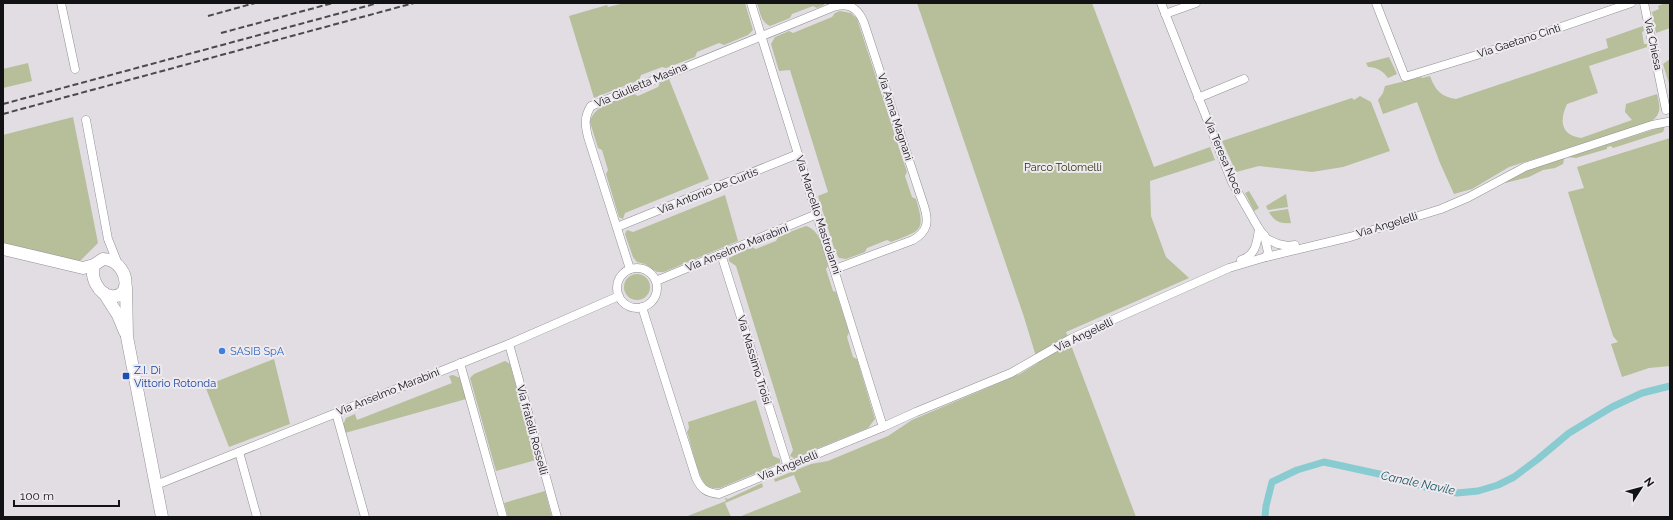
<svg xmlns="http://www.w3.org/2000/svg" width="1673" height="520" viewBox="0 0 1673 520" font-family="Raleway,sans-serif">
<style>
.green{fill:#b6be9a}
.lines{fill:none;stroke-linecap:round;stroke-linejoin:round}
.canal{stroke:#88cbd1;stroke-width:7}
.street-casing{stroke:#939095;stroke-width:9}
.secondary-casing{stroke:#939095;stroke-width:13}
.street{stroke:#fff;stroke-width:8}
.secondary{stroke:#fff;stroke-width:12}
.rail{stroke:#4b494c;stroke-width:2;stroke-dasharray:6 3;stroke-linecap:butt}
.shop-dot{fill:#3f7fe0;stroke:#eeeaf0;stroke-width:1.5}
.transit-dot{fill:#1a4fb4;stroke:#eeeaf0;stroke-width:1.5}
.labels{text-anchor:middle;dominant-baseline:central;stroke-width:4;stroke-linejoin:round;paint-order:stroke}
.street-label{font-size:11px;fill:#121113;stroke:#eeeaf0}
.park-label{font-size:11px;fill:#2c320a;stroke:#eeeaf0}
.shop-label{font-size:11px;fill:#366cbe;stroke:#eeeaf0;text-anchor:start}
.transit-label{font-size:11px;fill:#164399;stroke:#eeeaf0;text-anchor:start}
.water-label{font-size:12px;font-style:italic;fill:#1e575c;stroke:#eeeaf0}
</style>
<rect width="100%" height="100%" fill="#e1dde3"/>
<!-- green -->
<g class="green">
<polygon points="625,3 745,3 753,30 748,35 724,45 719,43 697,52 695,57 666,68 662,67 641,75 639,80 594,98 569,16 607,5 608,7"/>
<path d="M757 3H824V5L817 8 813 6 792 14 790 18 770 26C761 23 760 11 757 3Z"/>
<polygon points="917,3 1092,3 1154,167 1210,147 1215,160 1150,181 1151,216 1166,257 1189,278 1066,332 1136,517 739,517 801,492 794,475 775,482 774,479 811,464 828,461 888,436 912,420 1020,374 1038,363 1024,317"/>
<polygon points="1665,3 1670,3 1670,28 1656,33 1652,12 1659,9 1658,6"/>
<path d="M840 11 851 13 857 19 907 172 905 176 912 197 916 199C926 232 921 230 891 242L887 240 867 248 865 252 846 259 839 258 835 251 818 196 828 192 790 70 779 71 771 44 775 37 789 31 793 33 832 17 835 13Z"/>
<path d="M1643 26 1644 31 1642 32 1644 44H1647V47L1589 66 1598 93 1567 104C1559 121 1561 135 1581 138L1632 120 1625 112 1626 104 1657 94C1660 107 1662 113 1651 122L1509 167 1472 189 1454 194 1440 163 1417 102 1383 114 1378 100 1383 93 1385 86 1421 77 1422 78 1430 76C1435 90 1441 97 1456 99L1608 48 1606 39Z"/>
<path d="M1389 57 1397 74 1388 78C1383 71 1377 67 1368 67L1366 63Z"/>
<polygon points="1670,59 1670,87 1663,64"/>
<polygon points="28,63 32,81 3,88 3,69"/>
<path d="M669 79 709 179 625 213 623 219 619 217 606 174 608 170 602 150 598 148 590 122C594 104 619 100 634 94L638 96 658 87 660 83Z"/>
<polygon points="1360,96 1371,102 1390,151 1343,167 1312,172 1259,166 1236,172 1222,141 1352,98 1354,100"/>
<polygon points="73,117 98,243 80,261 3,243 3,135"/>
<polygon points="1665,126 1663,132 1613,148 1611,146 1607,147 1607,149 1576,158 1567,157 1564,159 1563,164 1555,168 1543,170 1529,177 1505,183 1504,182 1530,169"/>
<polygon points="1670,138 1670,366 1649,368 1622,377 1611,344 1618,342 1613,336 1568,192 1584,188 1577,167"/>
<polygon points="1249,191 1259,208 1254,211 1245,193"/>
<polygon points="1286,194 1288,207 1268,210 1266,206"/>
<polygon points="725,195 738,241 664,272 657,272 645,264 637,262 633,257 625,234 627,230 633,232"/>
<path d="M1288 209 1291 223C1280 224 1274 221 1269 212Z"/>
<path d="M806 226C822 231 824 252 828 266L826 269 833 291 836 292 849 332 847 337 853 357 857 359 875 419 868 428 794 458 790 456 793 450 736 266 729 261V258L752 247 756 249 776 241 779 236Z"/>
<circle cx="637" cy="287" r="13"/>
<polygon points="274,359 290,424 229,447 205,386"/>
<polygon points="505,361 510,364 536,460 496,471 470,378 474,374"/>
<polygon points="453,375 460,378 466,399 345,433 343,425 346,418 355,414 357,420 452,383 449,376"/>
<path d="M756 400 773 456 780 459V463L720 488C715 489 709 488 705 484 698 476 691 444 687 432L689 428 688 422Z"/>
<polygon points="762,483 763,487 725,503 731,517 685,517 726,501 725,498 728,499"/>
<polygon points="545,491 552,517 508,517 504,503"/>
</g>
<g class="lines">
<!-- canal -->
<polyline class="canal" points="1265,517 1266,506 1272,482 1297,470 1324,462 1393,477 1425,487 1457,493 1478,491 1498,485 1514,477 1538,459 1569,433 1612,407 1642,393 1670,386"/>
<defs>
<g id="street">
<polyline points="61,3 75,69"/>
<polyline points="751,3 883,427"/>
<polyline points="1161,3 1232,182 1259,229 1267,239 1278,244 1288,246 1295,245"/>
<polyline points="1376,3 1405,77 1503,47 1631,3"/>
<polyline points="1644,3 1666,110"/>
<polyline points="1165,14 1196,3"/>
<polyline points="1198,98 1244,79"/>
<polyline points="86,120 108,239 118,264"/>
<polyline points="617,227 798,154"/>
<polyline points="1264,235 1268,252 1266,257"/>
<polyline points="721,254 788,467"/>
<path d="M1241 260C1256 255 1257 243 1259 229"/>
<circle cx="637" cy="288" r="20"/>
<path d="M630 269 588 137C585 125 584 117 591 106L833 7C849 2 858 8 864 23L924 206C929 222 928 231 913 240L835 269"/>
<polyline points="656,281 817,214"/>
<path d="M642 307 696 478C701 489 707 493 719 494L883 427 916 412 1011 373 1072 338 1229 268 1266 257 1350 237 1441 209 1469 197 1525 167 1652 125 1668 122"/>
<polyline points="509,344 557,517"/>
<polyline points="460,363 503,517"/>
<polyline points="336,413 365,517"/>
<polyline points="239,452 257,517"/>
<polyline points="156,485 509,344 619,296"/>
</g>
<g id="secondary">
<polyline points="3,249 83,268 94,265"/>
<path d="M103 259C110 259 117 263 121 269 128 279 128 298 111 296 98 294 90 277 94 265Z"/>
<polyline points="126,287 127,337 162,517"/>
<polyline points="104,293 118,315 125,332"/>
</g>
</defs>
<!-- street casing -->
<use href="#street" class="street-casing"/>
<!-- secondary casing -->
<use href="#secondary" class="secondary-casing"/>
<!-- street -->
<use href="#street" class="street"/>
<!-- secondary -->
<use href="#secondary" class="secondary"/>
<!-- rail -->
<g class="rail">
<polyline points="208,16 255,3"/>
<polyline points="221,33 333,3"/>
<polyline points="3,104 378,3"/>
<polyline points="3,114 414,3"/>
</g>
</g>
<!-- markers -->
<circle class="shop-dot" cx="222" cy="351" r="4"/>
<rect class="transit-dot" x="122" y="372" width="8" height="8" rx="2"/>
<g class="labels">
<!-- street labels -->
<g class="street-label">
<text transform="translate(1519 41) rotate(-18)">Via Gaetano Cinti</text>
<text transform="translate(1653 44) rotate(78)">Via Chiesa</text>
<text transform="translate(641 85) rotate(-23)">Via Giulietta Masina</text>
<text transform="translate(895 117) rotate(72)">Via Anna Magnani</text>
<text transform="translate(1223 156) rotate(67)">Via Teresa Noce</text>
<text transform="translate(708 191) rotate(-22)">Via Antonio De Curtis</text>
<text transform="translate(818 215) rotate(72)">Via Marcello Mastroianni</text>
<text transform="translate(1387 225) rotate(-17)">Via Angelelli</text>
<text transform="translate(737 248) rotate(-22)">Via Anselmo Marabini</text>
<text transform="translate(1084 335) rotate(-26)">Via Angelelli</text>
<text transform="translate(754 360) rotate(73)">Via Massimo Troisi</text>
<text transform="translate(388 392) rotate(-22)">Via Anselmo Marabini</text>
<text transform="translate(532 430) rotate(75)">Via fratelli Rosselli</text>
<text transform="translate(788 466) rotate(-22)">Via Angelelli</text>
</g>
<!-- park labels -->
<g class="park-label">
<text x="1063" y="167">Parco Tolomelli</text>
</g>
<!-- shop labels -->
<g class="shop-label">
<text x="230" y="351">SASIB SpA</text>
</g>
<!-- transit labels -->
<g class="transit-label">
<text x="134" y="370">Z.I. Di<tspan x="134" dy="13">Vittorio Rotonda</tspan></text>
</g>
<!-- water labels -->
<g class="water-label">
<text transform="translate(1418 483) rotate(12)">Canale Navile</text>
</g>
</g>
<!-- border -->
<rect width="1673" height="520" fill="none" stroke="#121113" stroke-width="8"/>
<!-- north arrow -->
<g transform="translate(1641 488) rotate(54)" stroke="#eeeaf0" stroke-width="3" paint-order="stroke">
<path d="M0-3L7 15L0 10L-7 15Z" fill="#121113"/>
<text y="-6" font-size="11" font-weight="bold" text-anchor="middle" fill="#121113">N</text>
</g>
<!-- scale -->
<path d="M14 500v6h105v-6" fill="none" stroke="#121113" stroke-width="2"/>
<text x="20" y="500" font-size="12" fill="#121113" stroke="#eeeaf0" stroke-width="3" paint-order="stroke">100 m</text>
</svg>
